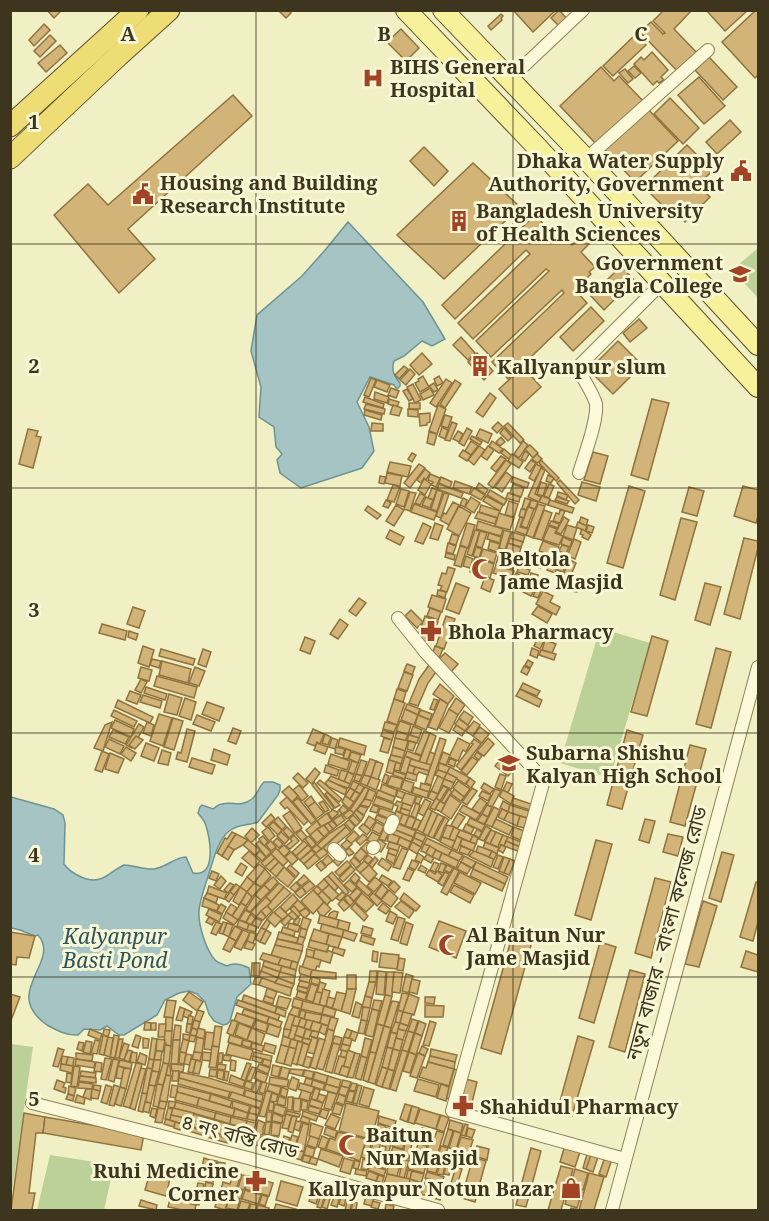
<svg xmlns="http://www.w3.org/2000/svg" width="769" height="1221" viewBox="0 0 769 1221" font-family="'Noto Serif','Noto Sans Bengali',serif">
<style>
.green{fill:#bcd197}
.water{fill:#a6c4c3;stroke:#6c9494;stroke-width:1.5}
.building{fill:#d2b478;stroke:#8f723d;stroke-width:1.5}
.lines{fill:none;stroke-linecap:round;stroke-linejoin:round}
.minor-casing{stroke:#8e8259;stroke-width:14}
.primary-casing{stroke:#5b4e2d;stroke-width:22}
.trunk-casing{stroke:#5b4e2d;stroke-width:23}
.minor{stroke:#fbf9d9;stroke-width:12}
.primary{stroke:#f6f19a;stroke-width:20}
.trunk{stroke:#eedd75;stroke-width:21}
.grid{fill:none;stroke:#3d351e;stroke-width:1.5;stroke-opacity:0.55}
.labels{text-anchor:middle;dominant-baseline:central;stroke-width:6;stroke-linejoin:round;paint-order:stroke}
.poi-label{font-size:20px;font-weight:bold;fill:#3d351e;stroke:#f8f7d5;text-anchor:start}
.street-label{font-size:20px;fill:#3d351e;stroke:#f8f7d5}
.water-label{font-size:21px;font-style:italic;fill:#2c545d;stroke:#f8f7d5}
.grid-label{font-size:20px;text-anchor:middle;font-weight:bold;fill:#3d351e;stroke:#f8f7d5;stroke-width:6;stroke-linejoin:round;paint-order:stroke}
</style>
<rect width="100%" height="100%" fill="#f1efc4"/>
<!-- green -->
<g class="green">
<polygon points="758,248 758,298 732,270"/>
<polygon points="600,628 650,643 610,778 560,763"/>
<polygon points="11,1044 33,1047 11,1198 10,1044"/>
<polygon points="50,1155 114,1165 104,1210 37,1210"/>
</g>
<!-- water -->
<g class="water">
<path d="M348 222 423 302 445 339 432 346 422 341 404 356 394 361C391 370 394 376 400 383V386L397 389 394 385 370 377 357 402 369 427 374 451 362 468 301 488 280 473 277 460 282 454 276 447 274 427 259 417 261 387 251 351 257 315 302 276 326 249Z"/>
<path d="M264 782H273L280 785V790L278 795 258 822C248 826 236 824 228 832 218 841 214 858 210 870 206 884 200 898 199 911 198 925 206 950 215 960 218 963 223 964 227 966 234 962 243 965 249 968L251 984 237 997 230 1021 227 1024 223 1025 214 1021 209 1014 205 1002 197 994 189 991 179 993 165 1000 157 1015 124 1035H119L107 1026 100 1030 84 1029 78 1035C67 1036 56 1030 47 1025 0 992 62 962 38 935L35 936 20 930 11 928V797L54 809 63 815 65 823 64 864C68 870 73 873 79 876 101 887 107 873 124 865 134 865 144 870 154 869 165 868 175 857 186 857L193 873C217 878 210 839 206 826 205 821 201 817 198 813L200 807 202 805 213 809C216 807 219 804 222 804 233 801 240 808 252 799 257 795 259 787 264 782Z"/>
</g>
<!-- building -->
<g class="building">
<polygon points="47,10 62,10 54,18"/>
<polygon points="278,10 288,10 291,13 286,18"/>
<polygon points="513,10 556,10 533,32"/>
<polygon points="559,10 568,20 560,27 551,18"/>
<polygon points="664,10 692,10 674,29 699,55 680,74 640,32 651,22 663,34 665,33 653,21"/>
<polygon points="706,10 748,10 725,31"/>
<polygon points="756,10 758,10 758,75 755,78 722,42"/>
<polygon points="501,14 503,16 501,18 502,20 491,30 488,26"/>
<polygon points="44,24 50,30 34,46 29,40"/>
<polygon points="401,29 419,48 406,61 387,42"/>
<polygon points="636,34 646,45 613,76 603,66"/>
<polygon points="50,35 56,41 40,57 34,51"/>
<polygon points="60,45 67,53 46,72 38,63"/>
<polygon points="652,52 668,70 661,77 664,80 659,83 657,81 653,85 634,64 641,57 644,60"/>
<polygon points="709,57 737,87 723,100 695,70"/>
<polygon points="634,66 641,73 635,78 628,71"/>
<polygon points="601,67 614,81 619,76 645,103 599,147 560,106"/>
<polygon points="625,69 633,79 628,83 619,73"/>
<polygon points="699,77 725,106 704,124 678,95"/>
<polygon points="233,95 252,116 128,229 155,259 119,293 54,215 88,184 108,205"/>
<polygon points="670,98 699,128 683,144 654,114"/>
<polygon points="646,107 678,141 635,182 603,148"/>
<polygon points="730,120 741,132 717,154 706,142"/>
<polygon points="687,145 702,160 706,155 717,166 698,185 710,197 685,222 671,208 668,211 644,187"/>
<polygon points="424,147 448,171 434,186 410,161"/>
<polygon points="473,163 520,207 444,279 397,235"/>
<polygon points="535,215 554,235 558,231 572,245 585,232 593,240 581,252 595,267 589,272 591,274 575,290 587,303 508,379 492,362 564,293 562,290 491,357 476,341 549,271 546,269 473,339 458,323 530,254 526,250 455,319 442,305"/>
<polygon points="621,266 634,280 604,310 591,296"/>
<polygon points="591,307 604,321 573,351 560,337"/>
<polygon points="639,319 647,328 630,342 623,333"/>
<polygon points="461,337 475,353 468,360 453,345"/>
<polygon points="618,341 642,365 613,394 589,370"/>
<polygon points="422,353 432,364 419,375 410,365"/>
<polygon points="477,353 493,371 484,380 468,362"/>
<polygon points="404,366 408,369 399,379 395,375"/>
<polygon points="523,367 541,387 517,409 499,389"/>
<polygon points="410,369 415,374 406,385 400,380"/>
<polygon points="423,376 429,387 420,392 415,383 419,381 418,379"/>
<polygon points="439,376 443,383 437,386 434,379"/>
<polygon points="371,378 376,380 369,397 364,395"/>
<polygon points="446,379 452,383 436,407 430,403"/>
<polygon points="377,380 390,385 387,392 374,387"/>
<polygon points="455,380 461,384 445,408 440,404"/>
<polygon points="434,383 438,390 434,392 429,386"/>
<polygon points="413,384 421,400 415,403 407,387"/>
<polygon points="391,388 399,391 396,398 388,395"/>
<polygon points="430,388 434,395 423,400 420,394"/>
<polygon points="407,389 413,399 409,401 403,391"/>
<polygon points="375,392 389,397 387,403 374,399"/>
<polygon points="490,393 496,398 483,417 476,412"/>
<polygon points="365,397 384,404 383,408 363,402"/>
<polygon points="389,399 399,402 397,407 388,404"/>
<polygon points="652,399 669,403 648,480 631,475"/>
<rect x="409" y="403" width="11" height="6"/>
<polygon points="366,404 385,409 384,414 364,409"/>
<polygon points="393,405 402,408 399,416 390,414"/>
<polygon points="438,405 446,409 437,434 429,431"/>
<polygon points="408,409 418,410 418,417 408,416"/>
<polygon points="365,410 382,415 381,420 364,415"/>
<polygon points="430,413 430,422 427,423 427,425 420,426 419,414"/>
<polygon points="445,415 452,417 448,428 441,426"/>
<polygon points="452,422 457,424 450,441 445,440"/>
<polygon points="498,422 503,427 497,433 492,428"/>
<polygon points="372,423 383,424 383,431 371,431"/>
<polygon points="508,423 524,440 520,443 504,426"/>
<polygon points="442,427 448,430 445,439 439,436"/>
<polygon points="467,428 472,431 464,446 459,443"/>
<polygon points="504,428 512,437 508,441 500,433"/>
<polygon points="28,429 38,431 36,436 41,437 33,468 19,464"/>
<polygon points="480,429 492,434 488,443 476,437"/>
<polygon points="458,431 463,434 459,442 453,439"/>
<polygon points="429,432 437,434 434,445 427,443"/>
<polygon points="472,436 482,442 480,445 470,439"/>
<polygon points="501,437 505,442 500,446 496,442"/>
<polygon points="471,441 478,446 471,455 465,451"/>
<polygon points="492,441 503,449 499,453 489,446"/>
<polygon points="523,441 528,445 519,458 514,454"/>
<polygon points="530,445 538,453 533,458 525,449"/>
<polygon points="479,446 485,450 474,465 468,460"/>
<polygon points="488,446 494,450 487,460 481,456"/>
<polygon points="504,449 511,455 509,459 501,453"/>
<polygon points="463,450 471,455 467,461 459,456"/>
<polygon points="525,451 529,454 525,461 521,459"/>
<polygon points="593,452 608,456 600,484 584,480"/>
<polygon points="412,453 416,455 412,462 408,459"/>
<polygon points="512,454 523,462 519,468 508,461"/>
<polygon points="537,454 542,459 537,463 532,459"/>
<polygon points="501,456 506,459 496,472 491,468"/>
<polygon points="506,460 511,464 493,488 488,484"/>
<polygon points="531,460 536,463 530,472 525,468"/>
<polygon points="541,460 559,478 556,481 539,463"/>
<polygon points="390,462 411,466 408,477 387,472"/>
<polygon points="419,464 425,468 410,488 404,483"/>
<polygon points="536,464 542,467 534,481 529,478"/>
<polygon points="541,468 545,470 535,494 541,497 539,502 528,497"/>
<polygon points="425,469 430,473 426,480 424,478 421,483 417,480"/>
<polygon points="506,472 512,477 502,492 495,487"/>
<polygon points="387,473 402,476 400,486 385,483"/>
<polygon points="430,474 440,478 436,487 431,485 433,482 428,480"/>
<polygon points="548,475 554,478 551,483 546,481"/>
<polygon points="380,476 386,477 384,484 379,483"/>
<polygon points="441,477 452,482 450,488 439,483"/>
<polygon points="513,477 529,483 527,488 511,482"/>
<polygon points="424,479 431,484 425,495 418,490"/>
<polygon points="560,480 579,500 575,504 557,483"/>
<polygon points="455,481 472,487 469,494 453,488"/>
<polygon points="541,482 547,484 543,496 537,494"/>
<polygon points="582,482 600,487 596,501 578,495"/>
<polygon points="479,483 488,490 485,494 476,488"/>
<polygon points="439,484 463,493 461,498 437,489"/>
<polygon points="513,484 524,488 521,497 510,493"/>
<polygon points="549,484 554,486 549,498 544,496"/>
<polygon points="393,485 400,487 394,502 387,500"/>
<polygon points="629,486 645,491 623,568 607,563"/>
<polygon points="743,486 758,490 758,516 756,523 734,516"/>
<polygon points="689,487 704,491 697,516 682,512"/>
<polygon points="432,488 437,490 433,500 428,498"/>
<polygon points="474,488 485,495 481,500 470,494"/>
<polygon points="401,489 409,491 404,507 396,504"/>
<polygon points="437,490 443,492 437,511 431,509"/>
<polygon points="490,490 507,500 504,505 487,495"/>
<polygon points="410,492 416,493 410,511 404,509"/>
<polygon points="558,492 568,495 566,500 557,496"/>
<polygon points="420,493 425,496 420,505 415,503"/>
<polygon points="444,493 449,494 441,518 436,516"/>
<polygon points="508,493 520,497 519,502 506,498"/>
<polygon points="486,496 503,505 500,511 483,501"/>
<polygon points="542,496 550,499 548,505 539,502"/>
<polygon points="426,497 433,500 430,508 422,505"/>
<polygon points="471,497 480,503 474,513 465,507"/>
<polygon points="557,497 569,501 567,504 555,500"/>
<polygon points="463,498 467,500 465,507 460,505"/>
<polygon points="525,498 531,500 526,510 522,508"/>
<polygon points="386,500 391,503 388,508 383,506"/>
<polygon points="531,500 538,502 535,509 529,507"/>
<polygon points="550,500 574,508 572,513 548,505"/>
<polygon points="509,501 518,504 514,517 505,515"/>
<polygon points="453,502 459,505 449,525 440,520 444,513 446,514"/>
<polygon points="414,504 437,512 434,520 411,512"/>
<polygon points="538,504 545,506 533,538 526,535"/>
<polygon points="396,505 404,510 394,526 386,521"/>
<polygon points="481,505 500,511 498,518 479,512"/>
<polygon points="368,506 381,515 377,519 365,510"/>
<polygon points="459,506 471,513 459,536 447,529"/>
<polygon points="528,507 534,509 527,528 521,526"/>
<polygon points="521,509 526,510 524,518 519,516"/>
<polygon points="544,510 552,513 542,540 534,538"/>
<polygon points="560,510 565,511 560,523 553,521 556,513 559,514"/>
<polygon points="478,512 497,518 495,524 475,518"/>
<polygon points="499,513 514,518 510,530 495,526"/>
<polygon points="520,517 523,518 520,527 528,529 526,535 515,531"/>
<polygon points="564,517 569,520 561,534 556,532"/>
<polygon points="581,517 588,520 586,526 579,523"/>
<polygon points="681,518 697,522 675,600 660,595"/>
<polygon points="478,521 503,529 501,536 476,529"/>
<polygon points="551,521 559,524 558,528 549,525"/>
<polygon points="578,522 587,526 585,531 576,527"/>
<polygon points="423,523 431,527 423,544 415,541"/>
<polygon points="435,523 443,526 438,540 430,538"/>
<polygon points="467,523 475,525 468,548 460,545"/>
<polygon points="567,525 577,528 573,540 563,536"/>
<polygon points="588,525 594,527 592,533 586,531"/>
<polygon points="549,526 557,529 555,533 563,536 559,545 543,540"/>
<polygon points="582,529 591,535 588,540 582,537 583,535 580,534"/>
<polygon points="390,530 404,537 400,545 386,538"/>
<polygon points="475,530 480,531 472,556 467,554"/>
<polygon points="504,530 511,532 505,550 499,548"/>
<polygon points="480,531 487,533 482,548 476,546"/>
<polygon points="512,532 525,536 523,542 510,538"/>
<polygon points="489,533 501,537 500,543 487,539"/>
<polygon points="452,534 459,536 456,545 449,543"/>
<polygon points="563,537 572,541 570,547 561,544"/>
<polygon points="510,538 523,542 521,547 508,543"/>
<polygon points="744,538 758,541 758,548 740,619 724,614"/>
<polygon points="574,539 581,542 575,559 567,556"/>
<polygon points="490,541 500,544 497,552 488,549"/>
<polygon points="543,541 559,547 557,557 539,551"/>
<polygon points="448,543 456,546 453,554 446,552"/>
<polygon points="508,543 521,548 518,558 505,554"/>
<polygon points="562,545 569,547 566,554 559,551"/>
<polygon points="460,546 467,548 461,567 454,565"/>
<polygon points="476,547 482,549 479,558 473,556"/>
<polygon points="483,549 497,553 494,563 480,558"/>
<polygon points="524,551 528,553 525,563 521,561"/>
<polygon points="446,553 455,555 454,560 445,557"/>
<polygon points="530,553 535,555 533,561 541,563 540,568 527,564"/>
<polygon points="499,554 516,560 513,569 496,564"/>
<polygon points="466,556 473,559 470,568 463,566"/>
<polygon points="562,556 568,558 563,572 557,570"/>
<polygon points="475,557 494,564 490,578 470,572"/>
<polygon points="570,560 576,563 567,584 560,581"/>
<polygon points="549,564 557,567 555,573 547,570"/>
<polygon points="496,565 514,571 511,579 493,573"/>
<polygon points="519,566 530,570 528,575 517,572"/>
<polygon points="448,567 455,569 447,592 440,590 442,586 438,585 442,573 446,574"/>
<polygon points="516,573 528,580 522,590 510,584"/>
<polygon points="531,573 538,575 535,585 528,583"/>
<polygon points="485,577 494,580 490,592 481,588"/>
<polygon points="574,578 580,580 577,592 570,591"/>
<polygon points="456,583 469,588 459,614 446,609"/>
<polygon points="705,583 721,587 710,625 695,620"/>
<polygon points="528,584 536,588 531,596 523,592"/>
<polygon points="538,586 542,589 538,598 533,596"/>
<polygon points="438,590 446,592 445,598 437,595"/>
<polygon points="543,591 553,596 550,602 560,607 556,615 536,604"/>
<polygon points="432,595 446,599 442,612 428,607"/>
<polygon points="359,598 366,603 356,616 349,611"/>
<polygon points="538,606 552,614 547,623 532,614"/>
<polygon points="133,607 145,611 139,628 127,624"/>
<polygon points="430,608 441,612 438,620 427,616"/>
<polygon points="411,610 423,622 417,628 405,616"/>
<polygon points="425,616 438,622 431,639 429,638 427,642 417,638"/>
<polygon points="446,616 455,619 444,649 436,646"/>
<polygon points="340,619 348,625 338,639 330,634"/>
<polygon points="102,624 127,631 125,640 99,633"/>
<polygon points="542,630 548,633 540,649 534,646"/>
<polygon points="129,631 138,634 136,640 128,637"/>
<polygon points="652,636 668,641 647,716 631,712"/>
<polygon points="305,637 315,641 310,654 300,650"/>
<polygon points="545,640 556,644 552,653 542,650"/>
<polygon points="143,646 154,650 149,667 138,663"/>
<polygon points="435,646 443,649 439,658 432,655"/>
<polygon points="532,648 539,651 537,658 530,655"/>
<polygon points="716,648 731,652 711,728 696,724"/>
<polygon points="161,649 195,659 193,665 159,656"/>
<polygon points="203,649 211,652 206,667 198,664"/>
<polygon points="541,650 556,654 554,660 539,655"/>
<polygon points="445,653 458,664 451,672 438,660"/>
<polygon points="152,659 161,661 159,668 150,665"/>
<polygon points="528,660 533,663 530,668 525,665"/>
<polygon points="162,661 191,669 188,683 159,675"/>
<polygon points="407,664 415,667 412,675 404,671"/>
<polygon points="429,665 436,672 428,683 418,706 409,703 419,679"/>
<polygon points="524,666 530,669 527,675 521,672"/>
<polygon points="141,667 152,670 149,681 138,678"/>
<polygon points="195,667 205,671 199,686 189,683"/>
<polygon points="404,672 413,675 407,691 398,688"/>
<polygon points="157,676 197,687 194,698 154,686"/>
<polygon points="141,679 147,682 141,693 135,690"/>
<polygon points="523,683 540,691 537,696 520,689"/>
<polygon points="440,684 454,696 448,704 433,694"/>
<polygon points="146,687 167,694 165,700 144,693"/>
<polygon points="397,689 406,692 403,702 394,699"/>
<polygon points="520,689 542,700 539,707 516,696"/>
<polygon points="130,691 141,695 137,704 126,700"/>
<polygon points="169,694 182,698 177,715 164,712"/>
<polygon points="143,695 162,701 160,708 140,702"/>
<polygon points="185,698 196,702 191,720 179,716"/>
<polygon points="456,698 465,705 458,715 449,709"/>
<polygon points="394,699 405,703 397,725 387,721"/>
<polygon points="434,699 438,700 434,710 430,709"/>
<polygon points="440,699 448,704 437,730 428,727"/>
<polygon points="118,700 153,717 150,723 115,707"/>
<polygon points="207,702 224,708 219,721 202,714"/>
<polygon points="407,704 420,709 418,715 405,709"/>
<polygon points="405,709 418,715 414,725 401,720"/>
<polygon points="449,709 458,715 449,733 439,728"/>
<polygon points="114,710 137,721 134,727 111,716"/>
<polygon points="421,710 432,714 430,720 418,715"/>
<polygon points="464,711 473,717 468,725 459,718"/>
<polygon points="159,714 172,718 163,746 150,741"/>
<polygon points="197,715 215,722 211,731 193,724"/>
<polygon points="418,715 430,720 426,730 415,725"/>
<polygon points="173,718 183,721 174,750 164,747"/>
<polygon points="459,719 469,726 465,731 455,724"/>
<polygon points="115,720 134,729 131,737 111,728"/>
<polygon points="400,721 411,725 408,735 396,731"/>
<polygon points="474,721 480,725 473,736 466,731"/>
<polygon points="112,722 103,751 94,748 105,725"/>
<polygon points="147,722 154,725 151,736 143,733"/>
<polygon points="385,722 397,725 394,732 383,729"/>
<polygon points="139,724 144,727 132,748 126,745"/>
<polygon points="456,725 465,731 462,736 453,730"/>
<polygon points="413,726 422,730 419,738 410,735"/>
<polygon points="480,727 489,734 482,743 473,736"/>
<polygon points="233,728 241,731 236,744 228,741"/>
<polygon points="187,729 195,731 187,762 176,759 178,752 181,753"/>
<polygon points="313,729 324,734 320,744 317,742 315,746 307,743"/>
<polygon points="113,730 129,737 125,744 109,737"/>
<polygon points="383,730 394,734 392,740 381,736"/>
<polygon points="627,730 643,735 622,809 607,805"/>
<polygon points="397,731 408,735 405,741 395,738"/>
<polygon points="424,731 430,733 421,755 415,753"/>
<polygon points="430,733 436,736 426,764 419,762"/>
<polygon points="325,734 331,737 328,745 322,743"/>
<polygon points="409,735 419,738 417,743 407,740"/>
<polygon points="136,736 143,740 135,749 129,745"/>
<polygon points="332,738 338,740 335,749 329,747"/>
<polygon points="340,738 366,746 364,755 338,746"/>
<polygon points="384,738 392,740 388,753 380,751"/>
<polygon points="395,738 408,741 405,751 393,747"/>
<polygon points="440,738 446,740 431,785 425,783"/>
<polygon points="458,738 470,744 466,752 463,750 458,761 449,757"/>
<polygon points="488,738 494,744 484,756 477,751"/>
<polygon points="109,739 124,746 120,754 105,747"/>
<polygon points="474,739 481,744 461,770 456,766 473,744 471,743"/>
<polygon points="409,741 416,743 413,751 407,749"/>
<polygon points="146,743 159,748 154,761 141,756"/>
<polygon points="317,743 328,747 325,754 314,750"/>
<polygon points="690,745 706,749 685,826 670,822"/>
<polygon points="126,747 136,753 131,761 121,754"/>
<polygon points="336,747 345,749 343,755 335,753"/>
<polygon points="393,747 405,751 403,758 391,755"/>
<polygon points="214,749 230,755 227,765 211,760"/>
<polygon points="346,749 351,751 348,759 343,758"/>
<polygon points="162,750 171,753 168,765 158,763"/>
<polygon points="102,751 109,754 102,772 95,770"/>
<polygon points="407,751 421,756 419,762 405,756"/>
<polygon points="351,752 361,755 358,763 349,759"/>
<polygon points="430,752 435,754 431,765 426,764"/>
<polygon points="443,752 450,755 446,765 439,763"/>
<polygon points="477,752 482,756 479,760 474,756"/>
<polygon points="110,753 124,759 118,773 105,769"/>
<polygon points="331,754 350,761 347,770 328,764"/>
<polygon points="391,755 403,758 401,764 389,760"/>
<polygon points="504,755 517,766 508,776 495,766"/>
<polygon points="405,756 411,759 407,774 400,772"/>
<polygon points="472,757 478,761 467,775 461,771"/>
<polygon points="192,758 215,765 212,774 189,767"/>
<polygon points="450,758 456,761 454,767 448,764"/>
<polygon points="370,759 376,761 371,777 364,775"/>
<polygon points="411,759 431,765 429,771 409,765"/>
<polygon points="361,760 367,762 362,776 356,774"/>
<polygon points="389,760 396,762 393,774 386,772"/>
<polygon points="352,761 358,763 354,774 348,772"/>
<polygon points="376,761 383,764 378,780 371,777"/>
<polygon points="396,762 401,764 399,771 394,770"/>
<polygon points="439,763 450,767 447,773 438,770"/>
<polygon points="326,765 339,770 337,776 324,772"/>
<polygon points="409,765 415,767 413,774 407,772"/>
<polygon points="415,767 429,771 428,775 419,772 417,775 413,774"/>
<polygon points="450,767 470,778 465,784 447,773"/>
<polygon points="315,768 320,773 312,784 306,779"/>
<polygon points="341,770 348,772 344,782 338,780"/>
<polygon points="438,770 447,773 444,779 435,775"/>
<polygon points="394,771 406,775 405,779 393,775"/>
<polygon points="348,772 354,775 350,784 344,782"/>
<polygon points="407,772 417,775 416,781 405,778"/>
<polygon points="298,773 308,783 303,788 293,778"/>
<polygon points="447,773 457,778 454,783 444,779"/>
<polygon points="356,774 362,776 359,782 354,780"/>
<polygon points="385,774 389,776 386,784 382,782"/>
<polygon points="500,774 506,776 501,790 495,787"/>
<polygon points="364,775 371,777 367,786 360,783"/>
<polygon points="331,776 350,784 348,788 333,783 328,780"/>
<polygon points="391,776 403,779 400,789 387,785"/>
<polygon points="438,776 444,779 438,794 431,791"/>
<polygon points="371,777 380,780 376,790 367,786"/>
<polygon points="470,778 475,782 471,788 466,784"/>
<polygon points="444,779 454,783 451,789 442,785"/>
<polygon points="320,780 342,799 339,802 317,783"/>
<polygon points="328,780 347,789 345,795 329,787 325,783"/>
<polygon points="404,780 414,783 411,793 401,789"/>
<polygon points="353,781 359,784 355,791 350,788"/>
<polygon points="458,781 470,789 464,797 453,788"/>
<polygon points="314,782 334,808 332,810 312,785"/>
<polygon points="507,782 512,784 508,793 503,790"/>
<polygon points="421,783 431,786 429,792 420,789"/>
<polygon points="484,783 494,789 490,794 481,788"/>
<polygon points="359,784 364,787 360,794 355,791"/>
<polygon points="382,784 397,790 395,797 380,791"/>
<polygon points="299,785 308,796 302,801 293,790"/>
<polygon points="289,786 298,796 292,802 282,792"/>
<polygon points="443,786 448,788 440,801 436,798"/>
<polygon points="365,787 369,789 363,801 354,813 350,810"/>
<polygon points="414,787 429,792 427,798 412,793"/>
<polygon points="350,788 355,791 350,799 345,796"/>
<polygon points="472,788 477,791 467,805 462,802"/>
<polygon points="369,789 376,792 372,801 365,799"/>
<polygon points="449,789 452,792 444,804 441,802"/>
<polygon points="454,789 464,797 461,801 451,794"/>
<polygon points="495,789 501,791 492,807 487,805"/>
<polygon points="378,790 395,797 393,802 376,796"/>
<polygon points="398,790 405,793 403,799 396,796"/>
<polygon points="503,790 514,796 511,804 499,796"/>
<polygon points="355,791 360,794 354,802 350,799"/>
<polygon points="431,791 438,794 434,801 428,798"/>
<polygon points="482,791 491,795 488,801 479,796"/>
<polygon points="327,792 340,805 335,808 325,794"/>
<polygon points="405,793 416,796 412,806 401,803"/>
<polygon points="450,795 461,803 451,819 441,812"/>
<polygon points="311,796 315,802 308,807 304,802"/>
<polygon points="345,796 354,802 349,809 342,802"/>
<polygon points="417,796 422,798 419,804 414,803"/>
<polygon points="287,797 308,821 304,825 287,807 285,809 280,803"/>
<polygon points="376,797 394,804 392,810 373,804"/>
<polygon points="298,798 316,820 311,824 293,802"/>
<polygon points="436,798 440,801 435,810 430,808"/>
<polygon points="480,798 487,803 480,814 472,809"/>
<polygon points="513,798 531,804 530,810 511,804"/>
<polygon points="365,799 372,801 369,807 360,805"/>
<polygon points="425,799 431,802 424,816 418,813"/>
<polygon points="323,801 329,810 325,812 319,803"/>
<polygon points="397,801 403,803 400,813 396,811 398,806 395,805"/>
<polygon points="440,801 445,804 441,812 435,809"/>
<polygon points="503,801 510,805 508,812 500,808"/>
<polygon points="315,802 324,813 316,819 308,807"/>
<polygon points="403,803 412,806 410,811 401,808"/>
<polygon points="416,803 420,805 416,818 411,816"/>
<polygon points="343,805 348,810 342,814 339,810"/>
<polygon points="373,805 379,807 377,813 370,811"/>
<polygon points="463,805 480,814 476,820 459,811"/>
<polygon points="487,805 492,807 488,817 482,814"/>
<polygon points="510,805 529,811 527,818 508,812"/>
<polygon points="360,806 368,808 364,815 357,810"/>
<polygon points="494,807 500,810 492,827 485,824"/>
<polygon points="380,808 395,813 392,820 378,814"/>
<polygon points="401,808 410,811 409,816 400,813"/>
<polygon points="428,808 432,811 423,833 417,830"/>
<polygon points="502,809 508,812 504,820 498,817"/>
<polygon points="333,810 337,812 338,814 332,819 328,813"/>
<polygon points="339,810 342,814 333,820 332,819 338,814 337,812"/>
<polygon points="350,810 354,813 347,819 343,815"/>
<polygon points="356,810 364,816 361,821 354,813"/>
<polygon points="290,811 302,828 295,833 283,816"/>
<polygon points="396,811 403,814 399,823 393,820"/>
<polygon points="432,811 438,814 428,836 423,833"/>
<polygon points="508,812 520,816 517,826 504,820"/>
<polygon points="327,813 332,821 321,827 317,821"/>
<polygon points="458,813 465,817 457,829 451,825"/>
<polygon points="271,814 275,819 266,827 262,823"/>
<polygon points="403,814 409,816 405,826 399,823"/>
<polygon points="438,814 444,817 440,823 433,838 428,836"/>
<polygon points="482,814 488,817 484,824 477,821"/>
<polygon points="341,815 345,820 337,826 333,820"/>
<polygon points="353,815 360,822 356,826 349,819"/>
<polygon points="377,815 393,821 390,828 375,819"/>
<polygon points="369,816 376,821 370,829 364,824"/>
<polygon points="409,816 416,819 412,828 405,826"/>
<polygon points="520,816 527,818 524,828 517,826"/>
<polygon points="278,817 286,826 282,830 274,821"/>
<polygon points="445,817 449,820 445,826 439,841 434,838"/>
<polygon points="470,818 485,825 482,831 467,824"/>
<polygon points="416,819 421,821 417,830 412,828"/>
<polygon points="496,819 513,827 509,835 492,827"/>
<polygon points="645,819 655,821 649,843 639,840"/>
<polygon points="349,820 355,826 352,831 345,823"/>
<polygon points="317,821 321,827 310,835 306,830"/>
<polygon points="332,821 337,826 333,829 328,823"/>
<polygon points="273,822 282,830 278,835 269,826"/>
<polygon points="376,822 384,826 380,834 372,830"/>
<polygon points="394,822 416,831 413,837 391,828"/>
<polygon points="328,823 333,829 329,832 324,825"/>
<polygon points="344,824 346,827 321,849 317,845 330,833"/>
<polygon points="363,824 371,830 367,835 359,828"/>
<polygon points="466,824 474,828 471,834 463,830"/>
<polygon points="324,825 329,832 324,837 317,829"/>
<polygon points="447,825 454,827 449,839 442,837"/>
<polygon points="385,826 390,829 385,841 379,839"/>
<polygon points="486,826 491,829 484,841 479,839"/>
<polygon points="268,827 275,836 269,841 262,832"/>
<polygon points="287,827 294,834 289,838 283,831"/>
<polygon points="346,827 351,832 327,852 323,848"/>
<polygon points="454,827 460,830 455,841 449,839"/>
<polygon points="514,827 524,831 520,840 511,836"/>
<polygon points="252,828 259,835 251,843 245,836"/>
<polygon points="317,829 324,837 317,843 310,835"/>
<polygon points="393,829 413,837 411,842 391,834"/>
<polygon points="477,829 482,832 479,838 474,835"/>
<polygon points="301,830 307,837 302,841 296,834"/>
<polygon points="460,830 473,835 470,842 457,836"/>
<polygon points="491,830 496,832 490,844 485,842"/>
<polygon points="354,831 359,836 351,844 346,839"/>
<polygon points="232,832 236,834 222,856 217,853 225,838 227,839"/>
<polygon points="281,832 289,839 285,844 277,836"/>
<polygon points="372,832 380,836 375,845 367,840"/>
<polygon points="416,832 426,836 423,842 414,838"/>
<polygon points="496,832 503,835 498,847 490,844"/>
<polygon points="389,833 400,837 397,844 387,841"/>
<polygon points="236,834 248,840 243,845 234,850 228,846"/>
<polygon points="363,834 368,838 360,845 356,841"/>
<polygon points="668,834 683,837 678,856 663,852"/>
<polygon points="294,835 299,841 290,849 286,846 292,841 290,839"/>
<polygon points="473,835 478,838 476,844 470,842"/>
<polygon points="503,835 508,837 504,846 499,844"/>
<polygon points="263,836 268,842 264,846 259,839"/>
<polygon points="309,836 316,844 312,848 305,839"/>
<polygon points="457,836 462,839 457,851 452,848"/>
<polygon points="400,837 411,842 408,849 397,844"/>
<polygon points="442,837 455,841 452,848 440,842"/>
<polygon points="508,837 521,842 520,847 506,841"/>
<polygon points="277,838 283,844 279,848 273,842"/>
<polygon points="414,838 423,842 421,847 412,842"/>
<polygon points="427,838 452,850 448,856 424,844"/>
<polygon points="379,839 386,844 381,852 374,847"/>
<polygon points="462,839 476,844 473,851 460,845"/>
<polygon points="248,840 260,850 255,855 243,845"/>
<polygon points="347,840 352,844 346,850 341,845"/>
<polygon points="596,840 612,844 591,920 575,915"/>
<polygon points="259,841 271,852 266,857 256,844"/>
<polygon points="271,841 276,847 271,851 266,845"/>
<polygon points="304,841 308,845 296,856 292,852"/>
<polygon points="506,841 520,847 518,851 504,846"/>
<polygon points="367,842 373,848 367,854 361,848"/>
<polygon points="389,842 400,845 398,851 387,848"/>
<polygon points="412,842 421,847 417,854 409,849"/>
<polygon points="485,842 499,848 497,854 483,848"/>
<polygon points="424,844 430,846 426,853 421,851"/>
<polygon points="284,845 290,851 284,857 278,850"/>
<polygon points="308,845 312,849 300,860 296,856"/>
<polygon points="317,845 321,849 316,853 312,849"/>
<polygon points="501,845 506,847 503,853 498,850"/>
<polygon points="228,846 234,850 228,860 222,856"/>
<polygon points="430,846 436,850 432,857 426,853"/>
<polygon points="461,846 471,850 468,855 459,852"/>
<polygon points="478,846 492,851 489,857 476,852"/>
<polygon points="276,848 288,861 283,866 271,854"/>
<polygon points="323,848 328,853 320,859 315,854"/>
<polygon points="349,848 354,853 349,856 345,851"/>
<polygon points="361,848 367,854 360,862 354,856"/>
<polygon points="389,848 398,851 396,856 388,853"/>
<polygon points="402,848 408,850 400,869 393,867"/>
<polygon points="312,850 315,854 304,864 300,860"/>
<polygon points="436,850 442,853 439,860 432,857"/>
<polygon points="452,850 463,855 459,861 448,856"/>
<polygon points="249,851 260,861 254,868 242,858"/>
<polygon points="260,851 266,857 262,861 256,855"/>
<polygon points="474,851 494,859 491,867 469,856"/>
<polygon points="492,851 497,854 494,859 489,857"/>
<polygon points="291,852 298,859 292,865 285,857"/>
<polygon points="722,852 734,855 721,902 709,898"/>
<polygon points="388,853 396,856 394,864 386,859"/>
<polygon points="418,853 424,857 421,863 415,860"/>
<polygon points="442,853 459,861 456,868 439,860"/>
<polygon points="271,854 275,858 265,867 261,863"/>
<polygon points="315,854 320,859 308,869 304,864"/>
<polygon points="427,854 434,858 431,863 424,859"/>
<polygon points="328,855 333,861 326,866 322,861"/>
<polygon points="368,855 373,859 368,864 364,860"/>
<polygon points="498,855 503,857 498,869 493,867"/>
<polygon points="339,856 343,861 338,866 333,861"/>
<polygon points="464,856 476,862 472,868 461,862"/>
<polygon points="354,857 361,864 356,868 350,861"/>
<polygon points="375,857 378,860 372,868 369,865"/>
<polygon points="504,857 510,859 504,873 499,871"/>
<polygon points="275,858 279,862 270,871 265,867"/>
<polygon points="382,858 392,865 388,871 378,864"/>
<polygon points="510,859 515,861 509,875 504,873"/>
<polygon points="412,860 419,863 415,870 409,867"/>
<polygon points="321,861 326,867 321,871 316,865"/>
<polygon points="347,861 351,865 339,876 335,872"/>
<polygon points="364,861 369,865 360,873 356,869"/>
<polygon points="279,862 284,867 276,877 270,871"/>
<polygon points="434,862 439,864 435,872 430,870"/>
<polygon points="461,862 471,868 467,874 457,869"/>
<polygon points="476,862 508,877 505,884 473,869"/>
<polygon points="241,863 247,867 242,876 235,872"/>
<polygon points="441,863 446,865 443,873 438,871"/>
<polygon points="259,864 265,869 254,883 247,877"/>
<polygon points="290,865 299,873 296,877 287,868"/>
<polygon points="369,865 377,874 369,882 360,873"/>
<polygon points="421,865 427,869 425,873 418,870"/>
<polygon points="447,865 453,868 450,873 444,870"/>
<polygon points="351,866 355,870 343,882 339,878"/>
<polygon points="284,867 295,878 288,887 276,877"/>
<polygon points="408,868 414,871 409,881 403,879"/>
<polygon points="454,868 459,871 447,895 441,892"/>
<polygon points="265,869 271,876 261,887 254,883"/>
<polygon points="473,869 505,884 502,891 470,876"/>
<polygon points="429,870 435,874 437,871 442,875 438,882 426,875"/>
<polygon points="212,871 219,874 216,881 209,878"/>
<polygon points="332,872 349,892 346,895 328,876"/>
<polygon points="445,872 449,874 443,886 438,883"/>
<polygon points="460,872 481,883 475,894 454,883"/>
<polygon points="355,873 360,878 355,884 350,879"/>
<polygon points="304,875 309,880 301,886 297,882"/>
<polygon points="382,875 392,881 388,886 379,880"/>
<polygon points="221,876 226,881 220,889 214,885"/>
<polygon points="328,876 338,887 335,891 324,879"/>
<polygon points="247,877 254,883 247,892 240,887"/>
<polygon points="273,877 278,882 270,891 264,885"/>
<polygon points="375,877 382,883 374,892 367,886"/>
<polygon points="655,878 671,882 651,958 635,953"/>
<polygon points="324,879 329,885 322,891 317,886"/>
<polygon points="349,880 357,887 352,892 344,885"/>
<polygon points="359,880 372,892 368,896 356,885"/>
<polygon points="310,881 315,886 306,893 302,887"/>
<polygon points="394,881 400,887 395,893 388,887"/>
<polygon points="296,882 300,887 295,892 290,888"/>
<polygon points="756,882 758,883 758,922 753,941 740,937"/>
<polygon points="230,883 234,885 228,893 224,890"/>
<polygon points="254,883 261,887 252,897 247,892"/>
<polygon points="279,883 284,887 271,902 266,897"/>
<polygon points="236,884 240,887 234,895 230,892"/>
<polygon points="382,884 388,890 381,899 375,894"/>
<polygon points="264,885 270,891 261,900 255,895"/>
<polygon points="329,885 339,895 332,901 322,891"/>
<polygon points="454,885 474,895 470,903 450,892"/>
<polygon points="209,886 227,893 224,899 207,893"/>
<polygon points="317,886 322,891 318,895 313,890"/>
<polygon points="240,887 247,892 239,905 233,901"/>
<polygon points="284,887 291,893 272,911 267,906"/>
<polygon points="302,887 306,893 300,898 295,893"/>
<polygon points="357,888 362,892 354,901 349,896"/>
<polygon points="313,890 324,902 313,914 301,901"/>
<polygon points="389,890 398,898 391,907 381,900"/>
<polygon points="322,891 331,900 327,905 318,895"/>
<polygon points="230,892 234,895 229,902 225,899"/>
<polygon points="247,892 252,897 246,906 241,903"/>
<polygon points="342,892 346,895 340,901 336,898"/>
<polygon points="207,893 218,897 216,903 204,898"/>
<polygon points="362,893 374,904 366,912 355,902"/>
<polygon points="373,893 382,901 377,906 369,897"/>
<polygon points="404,893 420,906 416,911 400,899"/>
<polygon points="293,894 298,900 286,912 280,907"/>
<polygon points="255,895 261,900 250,912 246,909"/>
<polygon points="348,895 354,902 350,906 344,898"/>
<polygon points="266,897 271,902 256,917 251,912"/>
<polygon points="204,898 219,905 217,911 202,906"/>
<polygon points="343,899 350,906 344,911 338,904"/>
<polygon points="298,900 306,908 299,912 293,905"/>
<polygon points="401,901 414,911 409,918 395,907"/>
<polygon points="703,901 717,906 699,967 685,964"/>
<polygon points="324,902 331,909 324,916 320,915 317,910"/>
<polygon points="241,903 246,906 238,920 232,916"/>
<polygon points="355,903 368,916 364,921 351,908"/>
<polygon points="383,903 390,909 386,914 378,909"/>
<polygon points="221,904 226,907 222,914 217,911"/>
<polygon points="231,904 237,908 232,916 226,912"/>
<polygon points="267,906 272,911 266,917 261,911"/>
<polygon points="294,906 301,914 298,917 290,909"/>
<polygon points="280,907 288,915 282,920 274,912"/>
<polygon points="306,908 310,913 305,918 303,917 299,912"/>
<polygon points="209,909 222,915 219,922 206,915"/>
<polygon points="245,910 251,913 246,922 239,920"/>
<polygon points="261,911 266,917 263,920 256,917"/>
<polygon points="292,911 298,917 294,920 288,915"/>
<polygon points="334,911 338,912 336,919 328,917 330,913"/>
<polygon points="390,911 397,915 393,924 386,921"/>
<polygon points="226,912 238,920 234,925 223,918"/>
<polygon points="273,912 282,919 275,927 267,919"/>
<polygon points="251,914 255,918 251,925 246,922"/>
<polygon points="288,915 292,918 285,926 281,922"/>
<polygon points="320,915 339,920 337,928 318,923"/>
<polygon points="209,917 215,920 212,925 206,922"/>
<polygon points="298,917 300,919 298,925 293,923"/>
<polygon points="303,917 311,920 307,930 300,928"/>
<polygon points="398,917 405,919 398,941 391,939"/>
<polygon points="256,918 262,921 258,928 252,924"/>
<polygon points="267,919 270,923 266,930 261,928"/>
<polygon points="239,920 249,924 247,930 237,926"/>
<polygon points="339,920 350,923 348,931 337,928"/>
<polygon points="439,921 466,931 456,958 429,947"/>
<polygon points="216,922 222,924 216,935 211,933"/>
<polygon points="223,922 227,923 223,934 219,933"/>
<polygon points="406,922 413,925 407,945 400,943"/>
<polygon points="227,923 233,925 229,937 223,934"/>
<polygon points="289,923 300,926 298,932 287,929"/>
<polygon points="249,924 257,927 255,932 247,930"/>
<polygon points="322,924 344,930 342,937 320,931"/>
<polygon points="235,926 242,930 236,941 229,937"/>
<polygon points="363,926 373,929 371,936 361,933"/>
<polygon points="283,927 295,931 294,936 281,933"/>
<polygon points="261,928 266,930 260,942 255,939"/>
<polygon points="301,928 307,930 305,938 299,936"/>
<polygon points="314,929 329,934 326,945 310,940"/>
<polygon points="514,929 534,934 501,1054 481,1048"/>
<polygon points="243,930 250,933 241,950 234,947"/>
<polygon points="266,930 271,933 265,944 260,942"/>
<polygon points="344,930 357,934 354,941 342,937"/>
<polygon points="10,932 35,936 29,958 17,957 16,965 10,964"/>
<polygon points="250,932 256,934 253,944 247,941"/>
<polygon points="279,932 298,938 297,943 277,939"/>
<polygon points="329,934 342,937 338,948 326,945"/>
<polygon points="362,935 375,939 373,945 360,941"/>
<polygon points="299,936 305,938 302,945 297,943"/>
<polygon points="229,937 236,941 230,952 223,949"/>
<polygon points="277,939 303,945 302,951 275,945"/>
<polygon points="310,940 329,945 327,952 308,947"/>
<polygon points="247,941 255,944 252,950 244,948"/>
<polygon points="600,942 616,947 594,1023 579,1018"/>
<polygon points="275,945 302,951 298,963 271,955"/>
<polygon points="334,947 345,950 343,956 332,952"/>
<polygon points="307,949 315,951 313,958 306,956"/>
<polygon points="315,949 327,952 327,950 332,952 333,953 330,963 313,958"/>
<polygon points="373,951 378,952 377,962 372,961"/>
<polygon points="746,951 758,955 758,972 741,967"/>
<polygon points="263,953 281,958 278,965 260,959"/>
<polygon points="381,953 399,955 397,969 379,967"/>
<polygon points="306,956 321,960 319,967 317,966 315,971 302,967"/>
<polygon points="281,958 292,961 290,968 278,965"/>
<polygon points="399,958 405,959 403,971 397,970"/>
<polygon points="264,961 282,966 280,972 263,966"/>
<polygon points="292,961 298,963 296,970 290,968"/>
<polygon points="252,963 254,963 254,976 251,976"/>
<polygon points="254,963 260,963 259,976 254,976"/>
<polygon points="263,966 280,972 278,978 261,971"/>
<polygon points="282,966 296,970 295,976 280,972"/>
<polygon points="300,966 312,970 310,977 300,974 299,970"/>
<polygon points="312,970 336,973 336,979 310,977"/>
<polygon points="630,970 645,974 625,1052 609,1047"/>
<polygon points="261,971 278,978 275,983 259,977"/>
<polygon points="370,971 377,971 376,982 369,982"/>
<polygon points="378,971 386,972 384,995 376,994"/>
<polygon points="280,972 295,976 294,984 278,978"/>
<polygon points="387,972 394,972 392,996 385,995"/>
<polygon points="394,972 403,973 400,993 392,992"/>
<polygon points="301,974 311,977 309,983 299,980"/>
<polygon points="406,974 413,976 409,993 402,991"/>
<rect x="347" y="975" width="9" height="14"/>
<polygon points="259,977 262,978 259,985 253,984 255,978"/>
<polygon points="312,977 320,979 319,985 311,983"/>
<polygon points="262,978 292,988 290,996 259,985"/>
<polygon points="278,978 294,984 292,988 275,983"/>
<polygon points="412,979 420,981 417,994 409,992"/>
<polygon points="300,981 310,983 308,988 298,986"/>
<polygon points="320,982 326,984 322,993 317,992"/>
<polygon points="369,982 376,982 372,998 365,996"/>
<polygon points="311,984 318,986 313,1002 306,1000"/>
<polygon points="298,986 308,989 307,993 297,990"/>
<polygon points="267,988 277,992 274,999 265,996"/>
<polygon points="323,989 330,991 326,1006 319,1005"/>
<polygon points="347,989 356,989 350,1014 341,1011"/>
<polygon points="298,991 307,994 305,1000 296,997"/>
<polygon points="189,992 203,1002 197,1011 183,1000"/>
<polygon points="316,992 322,993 319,1005 313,1003"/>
<polygon points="337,992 346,994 341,1011 332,1008"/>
<polygon points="402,993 409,994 403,1012 398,1010"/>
<polygon points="10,994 20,997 10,1023"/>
<polygon points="409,994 419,998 414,1015 403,1012"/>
<polygon points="244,995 277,1007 275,1013 242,1001"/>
<polygon points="385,995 392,996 384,1026 377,1024"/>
<polygon points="265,996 274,999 273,1004 263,1001"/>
<polygon points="279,996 291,999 287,1009 276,1006"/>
<polygon points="365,996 372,998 370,1008 362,1007"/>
<polygon points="328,997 335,999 332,1008 326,1006"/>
<polygon points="425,997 435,997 434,1004 425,1003"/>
<polygon points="294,998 303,1001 301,1009 292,1006"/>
<polygon points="167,1000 176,1001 173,1018 164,1017"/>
<polygon points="238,1000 280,1015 278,1020 236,1005"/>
<polygon points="374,1000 382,1001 379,1011 372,1009"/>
<polygon points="303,1001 324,1006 322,1014 301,1009"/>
<polygon points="392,1001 399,1002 391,1028 384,1026"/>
<polygon points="356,1002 362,1005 359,1018 352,1016"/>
<polygon points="425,1005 444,1006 443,1017 425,1017"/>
<polygon points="324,1006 336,1010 334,1017 322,1014"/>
<polygon points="180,1007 185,1009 182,1021 176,1020"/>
<polygon points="277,1007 286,1011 285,1017 275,1013"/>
<polygon points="293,1007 300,1009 298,1017 289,1014"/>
<polygon points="363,1007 370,1008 367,1021 361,1020"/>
<polygon points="185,1009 192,1012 188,1018 183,1016"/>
<polygon points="244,1009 269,1017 267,1023 242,1014"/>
<polygon points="372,1009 379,1011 373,1037 365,1035"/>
<polygon points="198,1010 204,1012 200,1022 194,1020"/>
<polygon points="301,1010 306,1012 304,1019 299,1017"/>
<polygon points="398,1010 403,1012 400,1023 395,1022"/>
<polygon points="306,1012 322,1015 320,1023 304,1019"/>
<polygon points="403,1012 412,1014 408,1026 400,1023"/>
<polygon points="237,1013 255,1019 252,1027 234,1021"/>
<polygon points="289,1014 295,1016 291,1030 284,1029"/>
<polygon points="189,1015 193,1017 192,1024 187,1024"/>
<polygon points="322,1015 331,1017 328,1026 320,1023"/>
<polygon points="295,1016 301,1018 298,1027 292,1025"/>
<polygon points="166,1017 173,1018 172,1031 165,1031"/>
<polygon points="269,1017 282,1022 280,1028 267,1023"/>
<polygon points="331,1017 338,1019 334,1031 327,1029"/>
<polygon points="301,1018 307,1020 304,1028 298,1026"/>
<polygon points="412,1019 418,1021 414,1033 408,1031"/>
<polygon points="194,1020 200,1022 198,1030 192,1028"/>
<polygon points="232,1020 238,1022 233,1036 227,1033"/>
<polygon points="256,1020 268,1024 266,1032 253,1028"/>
<polygon points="307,1020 313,1021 310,1030 304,1028"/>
<polygon points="361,1020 367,1021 364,1034 358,1033"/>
<polygon points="313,1021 322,1024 319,1032 310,1030"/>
<polygon points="419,1021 426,1024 422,1036 415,1033"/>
<polygon points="430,1021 436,1023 429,1046 423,1045"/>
<polygon points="145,1022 151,1023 151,1030 144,1030"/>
<polygon points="395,1022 400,1023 397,1034 391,1032"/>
<rect x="151" y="1023" width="5" height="7"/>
<polygon points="239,1023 251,1028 247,1040 235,1035"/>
<polygon points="400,1023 408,1026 406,1031 398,1029"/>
<polygon points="159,1024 166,1024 165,1037 158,1037"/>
<polygon points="187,1024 192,1024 190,1033 186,1032"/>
<polygon points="269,1024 281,1028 278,1037 266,1033"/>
<polygon points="322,1024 328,1026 325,1035 319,1032"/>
<polygon points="377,1024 384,1026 376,1053 370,1052"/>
<polygon points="175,1025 181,1026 180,1040 173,1040"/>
<polygon points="292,1025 298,1027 294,1040 288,1038"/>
<polygon points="215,1026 222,1027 219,1047 212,1046"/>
<polygon points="298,1026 306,1029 303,1038 295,1035"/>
<polygon points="384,1026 391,1028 375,1084 368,1082"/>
<polygon points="192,1028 198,1030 196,1036 190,1035"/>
<polygon points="198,1028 205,1030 204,1039 196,1037"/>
<polygon points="252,1028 265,1034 261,1045 247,1040"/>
<polygon points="90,1029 102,1034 100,1040 88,1035"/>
<polygon points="104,1029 110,1030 108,1037 103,1035"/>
<polygon points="284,1029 291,1030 288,1038 283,1036"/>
<polygon points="306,1029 312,1031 309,1039 303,1038"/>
<polygon points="328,1029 334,1031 332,1043 323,1070 316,1068"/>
<polygon points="347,1029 352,1031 349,1039 344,1037"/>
<polygon points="398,1029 406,1031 403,1040 396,1038"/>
<polygon points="165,1031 172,1031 171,1046 165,1045 166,1043 164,1043"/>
<polygon points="312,1031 319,1032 317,1038 310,1036"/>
<polygon points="352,1031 358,1033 355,1041 349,1039"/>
<polygon points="408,1031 414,1033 408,1052 402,1050"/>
<polygon points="206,1032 214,1033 212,1050 204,1049"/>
<polygon points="391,1032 397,1034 393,1049 387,1047"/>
<polygon points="415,1033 422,1036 416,1055 409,1052"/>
<polygon points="183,1034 190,1035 189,1041 183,1039"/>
<polygon points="103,1035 108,1037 104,1055 99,1054"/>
<polygon points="114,1035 119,1036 115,1058 110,1057"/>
<polygon points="136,1035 141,1037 138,1048 132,1046"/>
<polygon points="190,1035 196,1036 194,1042 189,1041"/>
<polygon points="230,1035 243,1039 241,1046 228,1042"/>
<polygon points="295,1035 303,1038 302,1042 294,1040"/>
<polygon points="283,1036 291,1039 289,1047 281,1045"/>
<polygon points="335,1036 342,1038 340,1045 332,1043"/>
<polygon points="578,1036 594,1041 572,1116 557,1112"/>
<polygon points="108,1037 113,1038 110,1057 104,1055"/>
<polygon points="197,1037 204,1039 202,1053 194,1052"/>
<polygon points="312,1037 318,1039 314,1054 307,1052"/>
<polygon points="344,1037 352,1039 350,1046 342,1044"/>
<polygon points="143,1038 149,1039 148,1048 143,1048"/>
<polygon points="152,1038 157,1039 154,1060 149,1059"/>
<polygon points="303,1038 311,1040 309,1045 302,1042"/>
<polygon points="319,1038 325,1040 316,1069 310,1067"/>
<polygon points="365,1038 372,1040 367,1058 361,1056"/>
<polygon points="396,1038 403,1040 400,1051 393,1049"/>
<polygon points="119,1039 123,1039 119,1058 115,1058"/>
<polygon points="157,1039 165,1040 163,1052 156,1051"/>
<polygon points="183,1039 189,1041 186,1053 180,1052"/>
<polygon points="291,1039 298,1041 296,1049 289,1047"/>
<polygon points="95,1040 100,1041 97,1054 91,1053"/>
<polygon points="173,1040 180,1040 178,1064 171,1064"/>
<polygon points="243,1040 252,1042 250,1048 242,1045"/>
<polygon points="86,1041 92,1042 90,1054 83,1052"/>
<polygon points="298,1041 303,1043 297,1065 292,1063"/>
<polygon points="79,1042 84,1043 82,1051 77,1049"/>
<polygon points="124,1043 129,1045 124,1060 119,1058"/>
<polygon points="229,1043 253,1050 250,1060 226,1054"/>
<polygon points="252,1043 264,1046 262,1052 251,1048"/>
<polygon points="265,1043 276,1046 274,1054 263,1050"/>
<polygon points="303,1043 309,1045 303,1066 297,1064"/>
<polygon points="333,1043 340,1045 332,1073 325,1071"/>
<polygon points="342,1044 350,1046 348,1052 340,1050"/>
<polygon points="165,1045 171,1046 169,1064 163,1063"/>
<polygon points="281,1045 289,1047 284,1064 276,1062"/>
<polygon points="212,1046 219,1047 216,1068 209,1067"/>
<polygon points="422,1046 428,1049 425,1056 419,1053"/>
<polygon points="289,1047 296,1049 291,1066 284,1064"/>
<polygon points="387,1047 393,1049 388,1069 382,1067"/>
<polygon points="58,1048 64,1050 58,1067 53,1066"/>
<polygon points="393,1049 400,1051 394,1071 388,1069"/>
<polygon points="431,1049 457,1055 455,1062 430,1056"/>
<polygon points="128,1050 132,1051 129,1062 124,1060"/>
<polygon points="342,1050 348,1052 346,1058 340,1056"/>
<polygon points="348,1050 355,1053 350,1068 343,1066"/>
<polygon points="402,1050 408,1052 396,1091 390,1089"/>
<polygon points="156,1051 162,1051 161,1060 154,1060"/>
<polygon points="132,1052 137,1053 136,1063 130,1062"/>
<polygon points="180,1052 186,1053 184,1064 179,1063"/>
<polygon points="194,1052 202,1053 200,1061 192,1059"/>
<polygon points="203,1052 211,1053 210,1061 202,1060"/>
<polygon points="254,1052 272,1056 271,1061 253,1056"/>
<polygon points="370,1052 376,1053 368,1082 363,1080"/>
<polygon points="409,1052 416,1055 410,1073 403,1071"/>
<polygon points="76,1053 93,1055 92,1061 76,1059"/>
<polygon points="140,1053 147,1056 145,1065 137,1062"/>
<polygon points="219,1053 223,1053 222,1063 218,1063"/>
<polygon points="355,1053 360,1054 353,1078 347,1077"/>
<polygon points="418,1053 425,1056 417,1078 410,1076"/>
<polygon points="186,1054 192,1055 190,1065 184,1064"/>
<polygon points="224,1055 231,1056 230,1061 223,1060"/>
<polygon points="62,1056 68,1057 66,1065 61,1064"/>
<polygon points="253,1056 263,1059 261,1063 252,1060"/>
<polygon points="306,1056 312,1058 309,1068 303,1066"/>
<polygon points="339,1056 346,1058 341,1075 334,1073"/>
<polygon points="361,1056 367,1058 361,1080 355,1078"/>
<polygon points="430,1056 455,1062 454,1069 428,1062"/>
<polygon points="68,1057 74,1058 73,1066 66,1065"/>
<polygon points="105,1058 112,1059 106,1080 101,1079"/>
<polygon points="76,1059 95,1062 94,1068 75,1065"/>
<polygon points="113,1059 119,1060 114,1082 108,1080"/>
<polygon points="149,1059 154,1060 152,1069 147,1068"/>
<polygon points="191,1059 196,1060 193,1073 188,1072"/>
<polygon points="264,1059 271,1061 270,1067 262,1064"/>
<polygon points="120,1060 132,1063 131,1069 118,1066"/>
<polygon points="154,1060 161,1060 159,1072 152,1071"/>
<polygon points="196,1060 202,1062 199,1074 193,1073"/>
<polygon points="231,1060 236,1061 235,1071 230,1070"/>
<polygon points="96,1062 102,1063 101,1072 94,1071"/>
<polygon points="428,1062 454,1069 449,1086 419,1077 423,1067 426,1068"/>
<polygon points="136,1063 142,1064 130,1108 123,1106"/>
<polygon points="163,1063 169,1064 163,1085 157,1084"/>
<polygon points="247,1063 251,1064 245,1081 241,1079"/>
<polygon points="61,1064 73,1066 72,1073 60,1070"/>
<polygon points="171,1064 184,1065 183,1072 172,1071"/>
<polygon points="218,1064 226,1065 225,1070 217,1069"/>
<polygon points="259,1064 270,1068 268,1074 257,1069"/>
<polygon points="168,1065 170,1066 171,1076 166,1075"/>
<polygon points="273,1065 281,1067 278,1077 271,1075"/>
<polygon points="74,1066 80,1067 77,1087 71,1086"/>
<polygon points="118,1066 124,1068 122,1079 116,1078"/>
<polygon points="342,1066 350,1068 347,1077 339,1074"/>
<polygon points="252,1067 256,1068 251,1081 246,1080"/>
<polygon points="282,1067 290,1069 287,1079 279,1077"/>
<polygon points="382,1067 388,1069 382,1087 376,1085"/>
<polygon points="124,1068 131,1069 126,1089 120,1087"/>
<polygon points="141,1068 146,1069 135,1110 130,1108"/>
<polygon points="147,1068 152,1069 147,1094 142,1093"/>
<polygon points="210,1069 217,1070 216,1077 209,1076"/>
<polygon points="291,1069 304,1070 302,1076 289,1073"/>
<polygon points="388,1069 394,1071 389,1089 382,1087"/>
<polygon points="454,1069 457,1070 449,1099 446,1098"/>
<polygon points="218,1070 224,1071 223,1080 217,1078"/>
<polygon points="305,1070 314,1072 312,1079 303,1076"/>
<polygon points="81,1071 96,1073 95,1078 80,1076"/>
<polygon points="152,1071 159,1072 155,1086 149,1085"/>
<polygon points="173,1071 179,1071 178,1081 172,1081"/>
<polygon points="225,1071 229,1072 227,1081 224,1080"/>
<polygon points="257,1071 268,1075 265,1083 254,1078"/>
<polygon points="180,1072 209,1078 245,1089 243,1096 179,1078"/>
<polygon points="315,1072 328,1076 326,1083 313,1079"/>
<polygon points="67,1073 72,1074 71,1083 66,1082"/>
<polygon points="166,1075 171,1076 167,1102 159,1101"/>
<polygon points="231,1075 245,1081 243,1087 229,1082"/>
<polygon points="80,1076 96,1078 96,1083 79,1081"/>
<polygon points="328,1076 341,1080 339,1088 326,1084"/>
<polygon points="270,1077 289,1080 287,1087 269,1084"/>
<polygon points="292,1077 299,1080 296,1091 288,1088"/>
<polygon points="179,1078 230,1092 228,1098 178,1084"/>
<polygon points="306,1078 313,1080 311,1086 304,1084"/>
<polygon points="418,1079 439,1085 436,1097 414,1091"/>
<polygon points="466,1079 477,1082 470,1111 458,1108"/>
<polygon points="57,1080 65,1083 63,1087 66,1088 65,1093 54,1089"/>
<polygon points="256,1080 261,1082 257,1093 252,1091"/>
<polygon points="313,1080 325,1084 323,1090 311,1086"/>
<polygon points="343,1080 351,1082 349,1088 341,1086"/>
<polygon points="246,1081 253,1083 251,1090 244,1087"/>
<polygon points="79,1082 93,1084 92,1089 78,1088"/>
<polygon points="262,1082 267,1083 264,1094 259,1092"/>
<polygon points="300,1083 314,1087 312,1094 298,1089"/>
<polygon points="352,1083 357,1084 355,1091 349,1090"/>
<polygon points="157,1084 163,1085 158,1107 153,1106"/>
<polygon points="269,1084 281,1087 279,1095 267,1090"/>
<polygon points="326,1084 339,1088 337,1094 324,1090"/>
<polygon points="441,1084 449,1087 446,1101 437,1098"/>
<polygon points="94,1085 101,1086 100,1091 93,1090"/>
<polygon points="106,1085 112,1087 107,1104 101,1102"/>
<polygon points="114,1085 120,1087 114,1106 109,1105"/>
<polygon points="149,1085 155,1086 151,1103 145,1102"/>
<polygon points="172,1085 178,1086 176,1098 170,1097"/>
<polygon points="358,1085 362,1086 357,1104 353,1103"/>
<polygon points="69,1086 76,1088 74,1096 68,1094"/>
<polygon points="178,1086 211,1094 209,1101 177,1092"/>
<polygon points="341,1086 349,1088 346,1096 338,1094"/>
<polygon points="120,1087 126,1089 121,1106 115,1104"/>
<polygon points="282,1087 288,1090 286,1098 280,1095"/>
<polygon points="364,1087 374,1090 369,1107 359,1104"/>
<polygon points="315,1088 320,1090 317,1100 311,1099"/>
<polygon points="86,1089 92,1089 91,1100 83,1097"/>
<polygon points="92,1089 100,1091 98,1099 91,1098"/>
<polygon points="246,1090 263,1095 262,1102 244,1096"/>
<polygon points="302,1090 311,1093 309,1101 299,1098"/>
<polygon points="266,1091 272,1092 265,1117 259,1116"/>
<polygon points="349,1091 355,1092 352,1103 346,1101"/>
<polygon points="177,1092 199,1098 197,1106 175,1100"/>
<polygon points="232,1092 262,1102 260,1108 229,1098"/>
<polygon points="328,1092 337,1094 331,1110 324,1108"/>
<polygon points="142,1093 147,1094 143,1112 138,1111"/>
<polygon points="272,1093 278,1095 276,1102 270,1101"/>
<polygon points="68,1094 74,1096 73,1101 66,1099"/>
<polygon points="211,1094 232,1101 230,1107 209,1101"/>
<polygon points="319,1094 326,1096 323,1103 317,1100"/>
<polygon points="339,1094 346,1097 344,1105 336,1102"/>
<polygon points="77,1095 85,1098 84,1104 75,1102"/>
<polygon points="279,1096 286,1099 285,1106 277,1104"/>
<polygon points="288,1097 293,1097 292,1110 287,1110"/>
<polygon points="199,1098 235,1109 233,1116 197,1106"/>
<polygon points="294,1098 301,1099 300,1112 293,1111"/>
<polygon points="311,1099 323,1103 321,1109 309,1105"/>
<polygon points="302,1100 308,1102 307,1110 301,1110"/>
<polygon points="160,1101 167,1102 165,1109 158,1108"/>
<polygon points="169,1101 176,1102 174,1108 168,1107"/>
<polygon points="233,1101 250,1106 248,1113 232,1107"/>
<polygon points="270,1101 274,1103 273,1111 268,1110"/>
<polygon points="145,1102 151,1103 149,1113 143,1111"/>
<polygon points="176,1102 216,1113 214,1119 174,1108"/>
<polygon points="335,1103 343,1106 340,1115 332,1113"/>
<polygon points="346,1103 379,1111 374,1129 369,1127 366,1138 339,1131"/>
<polygon points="275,1104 286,1108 284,1116 273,1112"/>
<polygon points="405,1104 412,1106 407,1122 400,1119"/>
<polygon points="251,1106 260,1109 258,1115 249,1113"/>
<polygon points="309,1106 321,1109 319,1114 308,1111"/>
<polygon points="412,1106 419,1108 414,1124 408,1122"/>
<polygon points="152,1108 157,1109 155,1118 150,1116"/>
<polygon points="158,1108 165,1109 162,1123 155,1122"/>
<polygon points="168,1108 173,1109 170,1120 165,1119"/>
<polygon points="173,1108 194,1113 192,1120 171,1115"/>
<polygon points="235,1109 248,1113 246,1119 233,1116"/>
<polygon points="322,1109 329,1111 326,1119 319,1116"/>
<polygon points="420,1109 440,1115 436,1129 415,1123"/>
<polygon points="287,1111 300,1114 299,1117 286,1114"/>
<polygon points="303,1111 318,1116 316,1121 302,1116"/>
<polygon points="267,1112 272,1112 271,1122 266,1121"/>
<polygon points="24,1113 45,1117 43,1133 36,1133 29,1193 35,1193 32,1210 11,1210"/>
<polygon points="216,1113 231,1117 230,1124 214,1119"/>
<polygon points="249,1113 258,1115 256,1121 247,1119"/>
<polygon points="273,1113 283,1117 282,1123 272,1121"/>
<polygon points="194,1114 245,1129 243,1136 192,1120"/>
<polygon points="286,1114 292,1116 288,1129 282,1128"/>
<polygon points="331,1114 340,1118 335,1129 325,1125"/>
<polygon points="171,1115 185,1118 182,1124 170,1120"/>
<polygon points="441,1115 449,1118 444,1132 436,1129"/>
<polygon points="292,1116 297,1117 293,1133 288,1131"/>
<polygon points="302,1116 310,1119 309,1124 300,1121"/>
<polygon points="379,1116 396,1121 394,1128 378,1123"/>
<polygon points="45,1117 144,1134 141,1150 43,1133"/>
<polygon points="231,1117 247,1121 245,1128 230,1124"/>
<polygon points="186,1118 205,1124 203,1130 184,1124"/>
<polygon points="166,1119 175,1122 174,1127 164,1124"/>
<polygon points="258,1120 265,1123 263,1128 263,1135 255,1135"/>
<polygon points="450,1120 463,1124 461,1133 448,1129"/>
<polygon points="247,1121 256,1123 254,1130 245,1128"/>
<polygon points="296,1121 302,1122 299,1131 294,1129"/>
<polygon points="175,1122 182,1124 180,1130 174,1128"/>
<polygon points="266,1122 271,1122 269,1135 264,1134"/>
<polygon points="272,1122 281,1124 279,1136 271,1135"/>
<polygon points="303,1123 309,1125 304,1152 295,1149"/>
<polygon points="311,1123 323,1127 319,1139 309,1136"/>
<polygon points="183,1124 190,1126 189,1131 182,1129"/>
<polygon points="206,1124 218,1128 216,1133 204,1130"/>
<polygon points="378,1124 386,1126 376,1159 369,1157"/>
<polygon points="465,1124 468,1125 465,1136 461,1135"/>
<polygon points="191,1127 206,1132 205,1136 189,1131"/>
<polygon points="326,1127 337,1131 335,1138 324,1134"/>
<polygon points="218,1128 252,1138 251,1145 216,1133"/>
<polygon points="387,1128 394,1130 389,1152 385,1151 386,1147 382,1146"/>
<polygon points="422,1128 432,1131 428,1145 417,1142"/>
<polygon points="468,1128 475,1130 472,1138 466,1136"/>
<polygon points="247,1129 254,1132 252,1138 245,1136"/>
<polygon points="370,1129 375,1130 367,1159 361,1157"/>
<polygon points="397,1129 407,1132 404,1140 395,1137"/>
<polygon points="448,1129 453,1131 448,1147 443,1145"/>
<polygon points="437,1131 444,1133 437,1156 426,1153 429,1143 432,1144"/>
<polygon points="454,1131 461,1133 456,1150 449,1148"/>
<polygon points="207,1132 229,1139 228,1143 206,1137"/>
<polygon points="338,1132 366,1139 360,1161 326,1149 330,1138 335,1140"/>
<polygon points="407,1132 412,1133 409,1142 405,1141"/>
<polygon points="412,1133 418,1135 416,1143 410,1141"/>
<polygon points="292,1135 298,1137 294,1149 288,1147"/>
<polygon points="265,1136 278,1137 278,1143 264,1141"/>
<polygon points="284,1136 290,1138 286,1148 281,1146"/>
<polygon points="310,1136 319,1139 316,1148 307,1145"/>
<polygon points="322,1136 329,1139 325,1149 318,1147"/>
<polygon points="255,1137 264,1137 262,1146 254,1145"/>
<polygon points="395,1137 404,1140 403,1149 392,1146"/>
<polygon points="461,1137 473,1140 467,1159 455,1156"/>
<polygon points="405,1141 412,1143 409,1159 390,1155 393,1147 404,1150"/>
<polygon points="264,1142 269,1143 267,1151 262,1151"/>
<polygon points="270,1142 275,1144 273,1152 268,1151"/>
<polygon points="418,1143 427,1146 425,1155 416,1152"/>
<polygon points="565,1145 581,1149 575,1167 560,1162"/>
<polygon points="306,1146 315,1149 313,1157 304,1155"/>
<polygon points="441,1146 448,1148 445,1155 439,1153"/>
<polygon points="477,1146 489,1149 487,1160 475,1156"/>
<polygon points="288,1147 304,1152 301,1160 285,1155"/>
<polygon points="276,1148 281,1150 279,1156 274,1154"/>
<polygon points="531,1148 541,1151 526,1207 516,1205"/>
<polygon points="321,1149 343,1156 339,1167 318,1159"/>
<polygon points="379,1151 388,1153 387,1161 377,1159"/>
<polygon points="588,1151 597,1154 591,1171 583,1168"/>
<polygon points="592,1152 599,1154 593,1172 586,1169"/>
<polygon points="439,1154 450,1158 448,1163 437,1159"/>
<polygon points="304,1155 311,1157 309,1163 302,1161"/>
<polygon points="452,1155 467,1160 465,1165 450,1161"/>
<polygon points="311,1157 318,1159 316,1165 309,1163"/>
<polygon points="390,1157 402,1159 400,1166 388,1163"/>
<polygon points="473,1157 486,1161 479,1186 466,1182"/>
<polygon points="605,1157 612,1159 606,1177 599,1174"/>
<polygon points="204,1158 210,1160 204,1181 199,1180"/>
<polygon points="344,1158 354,1161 350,1174 340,1171"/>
<polygon points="372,1158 387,1163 385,1169 370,1163"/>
<polygon points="363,1159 370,1160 368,1170 361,1169"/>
<polygon points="403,1159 409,1161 404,1178 399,1177"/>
<polygon points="211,1160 217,1161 214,1172 209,1171"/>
<polygon points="355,1160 360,1162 358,1169 353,1168"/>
<polygon points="410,1161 426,1165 424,1173 408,1169"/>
<polygon points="218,1162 225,1163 222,1173 216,1171"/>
<polygon points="388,1163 400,1166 397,1176 387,1174"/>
<polygon points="428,1164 438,1167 436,1173 427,1171"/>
<polygon points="440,1164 445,1165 443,1175 437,1174"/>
<polygon points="446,1164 451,1166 449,1175 444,1174"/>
<polygon points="370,1165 386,1170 384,1176 368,1170"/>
<polygon points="561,1166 573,1169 561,1210 548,1210"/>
<polygon points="456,1167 462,1169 457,1185 451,1183"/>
<polygon points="151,1169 171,1174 166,1196 145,1190"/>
<polygon points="356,1169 367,1171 366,1176 355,1174"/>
<polygon points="575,1169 588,1173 583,1190 570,1186"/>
<polygon points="408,1170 412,1171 410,1179 406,1178"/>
<polygon points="209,1171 214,1172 213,1184 206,1182"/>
<polygon points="369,1171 378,1175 376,1181 366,1178"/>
<polygon points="412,1171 424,1174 421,1183 410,1179"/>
<polygon points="234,1172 241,1174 234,1197 220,1194 223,1182 230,1184"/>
<polygon points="427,1172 444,1177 442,1183 425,1178"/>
<polygon points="589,1173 604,1177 594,1210 570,1210 571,1208 579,1210"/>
<polygon points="387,1174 410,1179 408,1191 384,1183"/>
<polygon points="242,1175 248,1176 244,1190 238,1188"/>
<polygon points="379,1175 384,1177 382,1183 376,1181"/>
<polygon points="249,1176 273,1183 269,1196 245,1189"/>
<polygon points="410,1179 421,1183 420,1188 414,1187 411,1193 408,1191"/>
<polygon points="426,1180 445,1186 440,1200 421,1194"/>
<polygon points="281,1181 303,1187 297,1206 276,1200"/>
<polygon points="316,1181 323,1184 316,1204 309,1201"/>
<polygon points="206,1182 213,1184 210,1197 203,1196"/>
<polygon points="198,1183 204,1184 199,1205 193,1204"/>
<polygon points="467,1183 479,1187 475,1202 462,1198"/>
<polygon points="446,1184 459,1189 457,1196 444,1192"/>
<polygon points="324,1185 328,1186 321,1208 317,1207"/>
<polygon points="329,1187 333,1189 327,1209 322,1207"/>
<polygon points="569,1188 582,1192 577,1208 565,1204"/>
<polygon points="238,1189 243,1191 241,1199 235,1198"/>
<polygon points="245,1190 261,1195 258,1204 242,1199"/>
<polygon points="336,1192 341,1193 337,1207 331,1205"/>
<polygon points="349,1193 354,1194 350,1210 345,1210"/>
<polygon points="219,1194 229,1197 225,1210 215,1207"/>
<polygon points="342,1194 347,1195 344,1206 339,1204"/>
<polygon points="262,1195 268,1197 265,1206 259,1204"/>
<polygon points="366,1195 374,1197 372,1206 364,1204"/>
<polygon points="230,1197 240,1200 237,1210 226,1208"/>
<polygon points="170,1199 196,1205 195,1210 183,1210 168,1207"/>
<polygon points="141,1200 157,1205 156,1210 139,1206"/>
<polygon points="241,1201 250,1203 248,1210 238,1210"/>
<polygon points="373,1201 380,1203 378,1209 371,1207"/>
<polygon points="353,1202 357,1203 356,1210 351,1210"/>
<polygon points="251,1204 257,1205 256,1210 249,1210"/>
<polygon points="276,1204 296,1209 296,1210 274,1210"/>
<polygon points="386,1204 394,1206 393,1210 385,1210"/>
<polygon points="258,1205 269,1208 269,1210 257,1210"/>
</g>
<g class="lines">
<defs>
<g id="minor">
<polyline points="510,79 583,10"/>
<polyline points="586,159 708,50"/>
<path d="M579 473C584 456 598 421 596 404 594 395 583 379 579 370L581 364 662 283"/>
<polyline points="398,618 426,653 544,780 452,1111 625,1159"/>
<polyline points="390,828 393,821"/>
<polyline points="373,848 374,847"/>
<polyline points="334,849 340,855"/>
<polyline points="32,1103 248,1158 438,1210"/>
<polyline points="612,1210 758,667"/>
</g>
<g id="primary">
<polyline points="406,10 537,147 662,283 758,387"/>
<polyline points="443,10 586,159 758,345"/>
</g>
<g id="trunk">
<polyline points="10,126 138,10"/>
<polyline points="10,158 118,56 169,10"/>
</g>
</defs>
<!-- minor casing -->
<use href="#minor" class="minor-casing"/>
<!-- primary casing -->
<use href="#primary" class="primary-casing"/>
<!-- trunk casing -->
<use href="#trunk" class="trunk-casing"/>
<!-- minor -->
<use href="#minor" class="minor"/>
<!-- primary -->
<use href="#primary" class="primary"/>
<!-- trunk -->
<use href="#trunk" class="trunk"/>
</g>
<!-- grid -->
<path class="grid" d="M256 10V1210M513 10V1210M10 244H758M10 488H758M10 733H758M10 977H758"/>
<!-- icons -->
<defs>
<symbol id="hospital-bare" viewBox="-9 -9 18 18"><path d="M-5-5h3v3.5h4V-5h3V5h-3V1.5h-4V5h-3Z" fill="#a14325" stroke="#f8f7d5" stroke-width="2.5" paint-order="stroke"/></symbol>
<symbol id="civic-bare" viewBox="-9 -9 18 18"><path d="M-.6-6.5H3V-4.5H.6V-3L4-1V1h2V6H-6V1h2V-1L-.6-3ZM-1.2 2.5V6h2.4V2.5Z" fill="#a14325" stroke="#f8f7d5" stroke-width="2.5" paint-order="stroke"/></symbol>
<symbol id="building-bare" viewBox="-9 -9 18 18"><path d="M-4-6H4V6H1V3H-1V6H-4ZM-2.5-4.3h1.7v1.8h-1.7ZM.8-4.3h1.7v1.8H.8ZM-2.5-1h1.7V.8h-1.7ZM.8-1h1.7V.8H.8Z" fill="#a14325" stroke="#f8f7d5" stroke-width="2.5" paint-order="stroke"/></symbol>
<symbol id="university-bare" viewBox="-9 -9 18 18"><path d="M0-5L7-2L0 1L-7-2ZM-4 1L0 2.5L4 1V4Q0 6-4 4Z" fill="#a14325" stroke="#f8f7d5" stroke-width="2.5" paint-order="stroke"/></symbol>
<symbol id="mosque-bare" viewBox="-9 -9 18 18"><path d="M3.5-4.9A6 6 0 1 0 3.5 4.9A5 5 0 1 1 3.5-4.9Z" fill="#a14325" stroke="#f8f7d5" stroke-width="2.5" paint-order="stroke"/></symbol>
<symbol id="pharmacy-bare" viewBox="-9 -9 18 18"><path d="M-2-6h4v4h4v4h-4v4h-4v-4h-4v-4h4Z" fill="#a14325" stroke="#f8f7d5" stroke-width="2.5" paint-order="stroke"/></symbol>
<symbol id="school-bare" viewBox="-9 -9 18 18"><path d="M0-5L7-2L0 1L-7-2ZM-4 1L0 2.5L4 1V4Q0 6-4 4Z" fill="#a14325" stroke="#f8f7d5" stroke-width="2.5" paint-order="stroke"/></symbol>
<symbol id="shop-bare" viewBox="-9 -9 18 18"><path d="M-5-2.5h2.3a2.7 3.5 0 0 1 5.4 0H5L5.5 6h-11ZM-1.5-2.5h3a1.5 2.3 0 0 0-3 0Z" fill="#a14325" stroke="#f8f7d5" stroke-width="2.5" paint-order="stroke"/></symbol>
</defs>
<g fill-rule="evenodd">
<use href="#hospital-bare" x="358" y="63" width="30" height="30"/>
<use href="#civic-bare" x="726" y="156" width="30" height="30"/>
<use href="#civic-bare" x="128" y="179" width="30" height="30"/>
<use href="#building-bare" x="444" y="206" width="30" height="30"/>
<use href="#university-bare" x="725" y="259" width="30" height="30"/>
<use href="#building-bare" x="465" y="351" width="30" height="30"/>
<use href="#mosque-bare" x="467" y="554" width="30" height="30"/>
<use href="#pharmacy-bare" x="416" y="616" width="30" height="30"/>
<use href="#school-bare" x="494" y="748" width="30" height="30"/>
<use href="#mosque-bare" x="434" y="930" width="30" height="30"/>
<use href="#pharmacy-bare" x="448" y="1091" width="30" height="30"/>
<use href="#mosque-bare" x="334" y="1130" width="30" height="30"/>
<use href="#pharmacy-bare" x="241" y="1166" width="30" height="30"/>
<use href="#shop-bare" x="556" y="1173" width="30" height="30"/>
</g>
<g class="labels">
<!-- poi labels -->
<g class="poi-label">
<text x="390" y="66">BIHS General<tspan x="390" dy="23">Hospital</tspan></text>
<text x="724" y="160" text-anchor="end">Dhaka Water Supply<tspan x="724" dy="23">Authority, Government</tspan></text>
<text x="160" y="182">Housing and Building<tspan x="160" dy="23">Research Institute</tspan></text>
<text x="476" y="210">Bangladesh University<tspan x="476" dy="23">of Health Sciences</tspan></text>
<text x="723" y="262" text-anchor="end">Government<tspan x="723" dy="23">Bangla College</tspan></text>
<text x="497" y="366">Kallyanpur slum</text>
<text x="499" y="558">Beltola<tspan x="499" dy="23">Jame Masjid</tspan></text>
<text x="448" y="631">Bhola Pharmacy</text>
<text x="526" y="752">Subarna Shishu<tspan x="526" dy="23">Kalyan High School</tspan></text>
<text x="466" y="934">Al Baitun Nur<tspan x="466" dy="23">Jame Masjid</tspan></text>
<text x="480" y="1106">Shahidul Pharmacy</text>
<text x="366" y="1134">Baitun<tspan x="366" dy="23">Nur Masjid</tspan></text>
<text x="239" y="1170" text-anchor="end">Ruhi Medicine<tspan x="239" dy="23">Corner</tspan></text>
<text x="554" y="1188" text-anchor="end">Kallyanpur Notun Bazar</text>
</g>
<!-- street labels -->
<g class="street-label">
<text transform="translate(666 933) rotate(-75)">নতুন বাজার - বাংলা কলেজ রোড</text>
<text transform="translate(240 1136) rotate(15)">৪ নং বস্তি রোড</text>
</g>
<!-- water labels -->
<g class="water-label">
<text x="115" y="936">Kalyanpur<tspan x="115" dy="24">Basti Pond</tspan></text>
</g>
</g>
<g class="grid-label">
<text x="128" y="41">A</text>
<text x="384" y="41">B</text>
<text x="641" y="41">C</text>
<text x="34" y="129">1</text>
<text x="34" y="373">2</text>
<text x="34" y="617">3</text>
<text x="34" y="862">4</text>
<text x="34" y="1106">5</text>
</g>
<!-- border -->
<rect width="769" height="1221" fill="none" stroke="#3d351e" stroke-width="24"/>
</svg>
